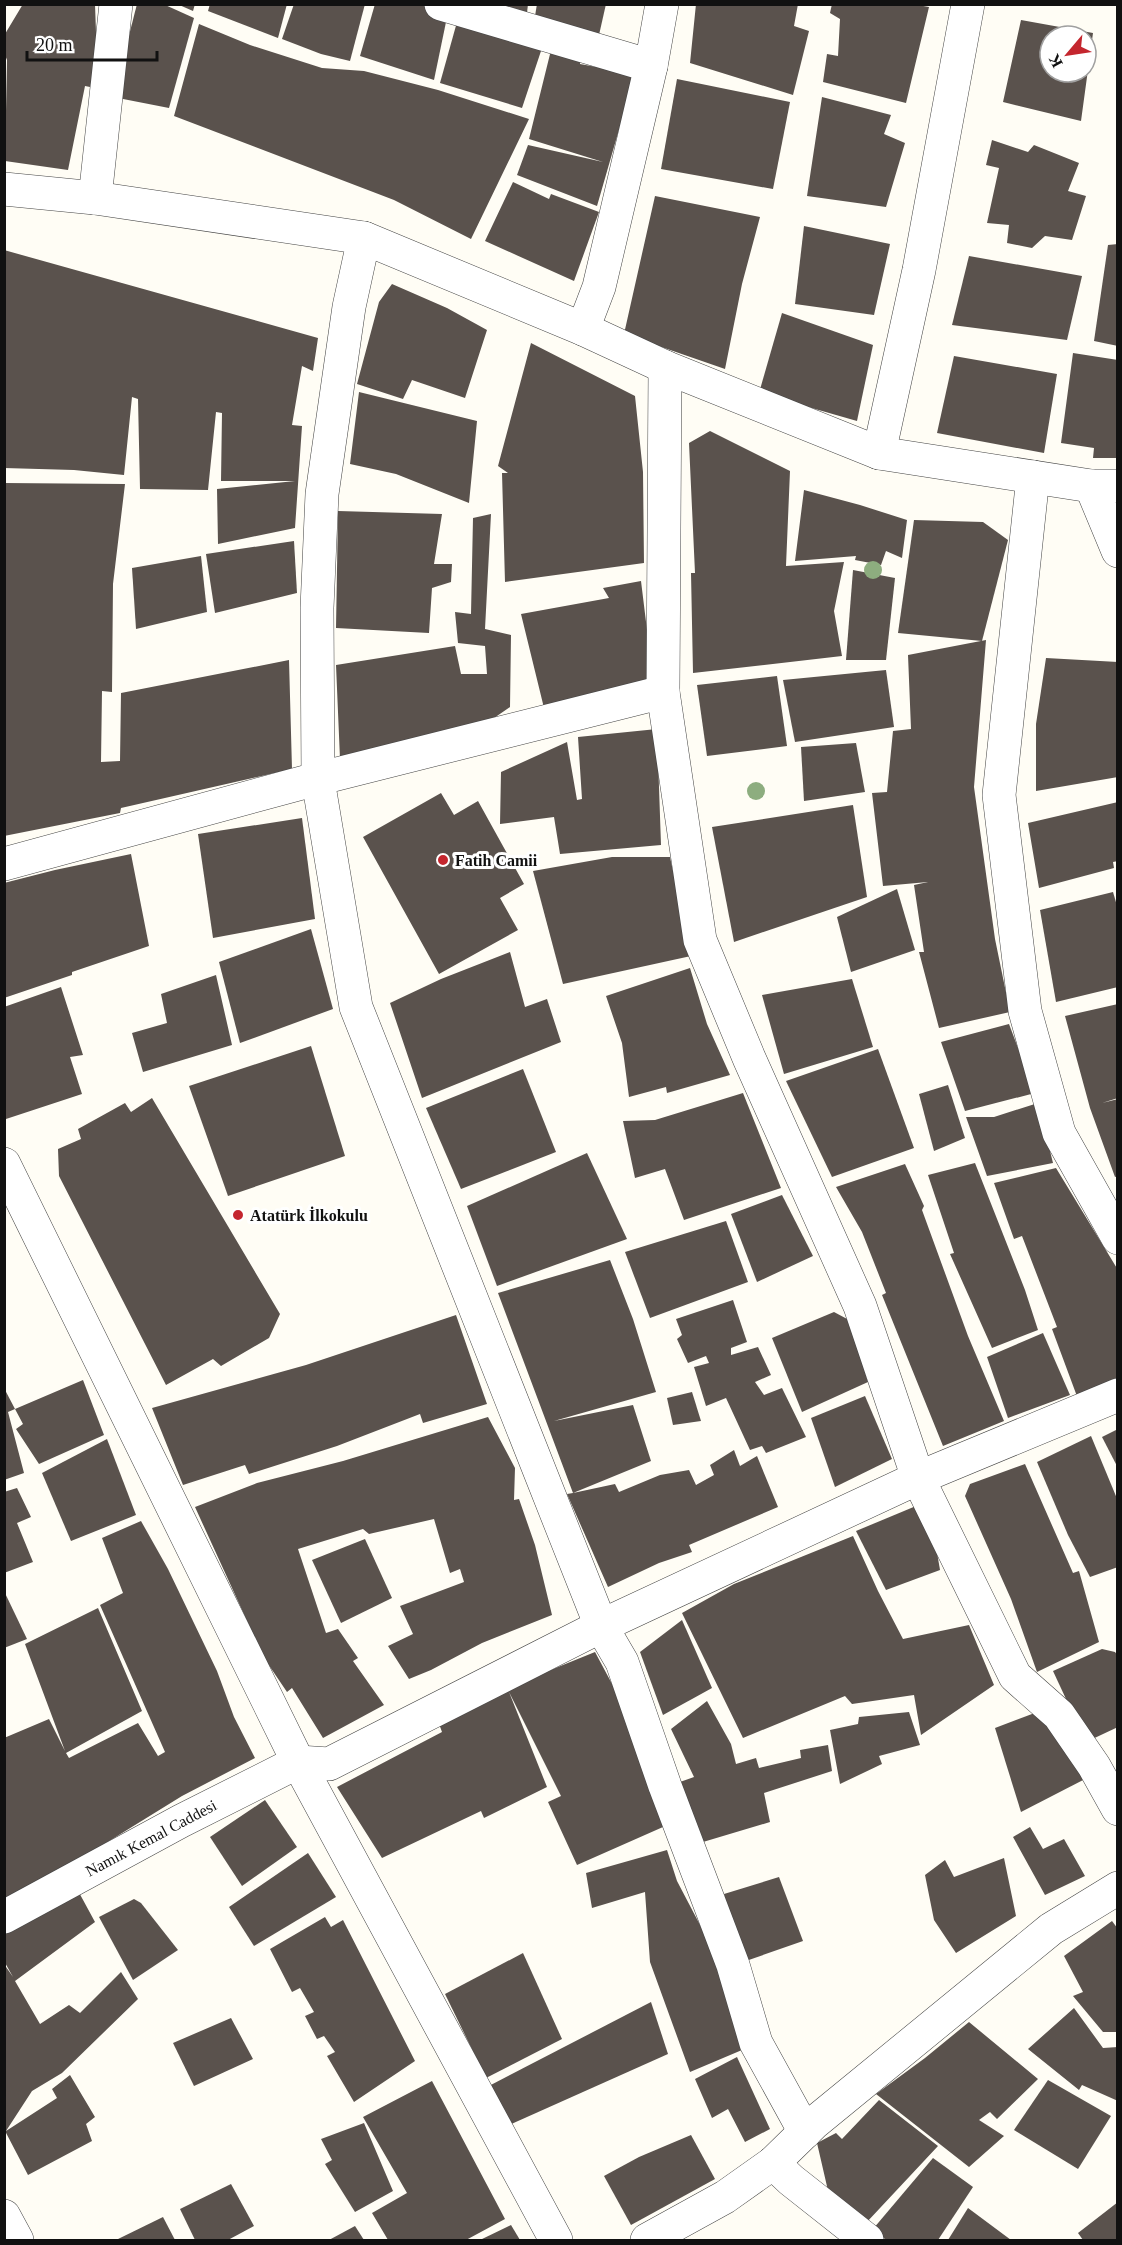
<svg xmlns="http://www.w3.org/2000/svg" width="1122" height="2245" viewBox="0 0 1122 2245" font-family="'Times New Roman',serif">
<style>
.building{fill:#5a524d;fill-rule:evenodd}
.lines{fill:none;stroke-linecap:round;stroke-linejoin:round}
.minor-casing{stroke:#444;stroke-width:34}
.minor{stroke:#fff;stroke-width:33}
.tree{fill:#8dad7f}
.poi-dot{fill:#c4262e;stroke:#fff;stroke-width:2}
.labels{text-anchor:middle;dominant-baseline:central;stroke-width:6;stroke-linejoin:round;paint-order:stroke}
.poi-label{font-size:16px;font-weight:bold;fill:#111;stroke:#fff;text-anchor:start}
.street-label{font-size:16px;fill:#111;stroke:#fff}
</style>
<rect width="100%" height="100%" fill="#fffdf5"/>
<!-- building -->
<g class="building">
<polygon points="23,4 95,4 97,61 90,87 85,86 68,170 5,161 7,60 5,55 5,34"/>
<polygon points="137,4 163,4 194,18 169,108 118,98 124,55"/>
<polygon points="177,4 195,4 193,11"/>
<polygon points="210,4 287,4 278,38 208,11"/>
<polygon points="294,4 365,4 350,61 321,54 282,39"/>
<polygon points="375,4 424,4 442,10 446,22 434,80 360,56"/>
<polygon points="468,4 528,4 526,22"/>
<polygon points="537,4 606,4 599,35 535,16"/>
<polygon points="696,4 798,4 794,26 809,31 793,95 690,63"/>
<polygon points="832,4 912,4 929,7 906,103 823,82 827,54 838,56 840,19 830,13"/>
<path d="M1021 20 1093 33 1081 121 1003 102ZM1050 36H1086V72H1050Z"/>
<polygon points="457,22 543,45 522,108 440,83"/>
<polygon points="199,24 250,45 322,68 364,71 438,90 529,119 471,239 394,200 174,116"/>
<polygon points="552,46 581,53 580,64 635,74 597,206 517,175 528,145 603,162 529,139"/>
<polygon points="677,79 790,102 773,189 661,169"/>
<polygon points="822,97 891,115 884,134 905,143 886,207 807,196"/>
<polygon points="992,140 1028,152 1034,145 1079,163 1068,191 1086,196 1072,240 1045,236 1032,248 1007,243 1009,225 987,223 999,168 986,165"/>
<polygon points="513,182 549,199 551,194 599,212 574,281 485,241"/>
<polygon points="655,196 760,217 742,284 725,369 624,334"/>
<polygon points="804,226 890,244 874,315 795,304"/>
<polygon points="1118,244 1118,346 1094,341 1108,245"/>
<polygon points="4,250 318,338 313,371 302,366 292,425 302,426 295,528 218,544 217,489 295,481 221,481 222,413 216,412 208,490 140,489 138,399 132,397 124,475 74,470 4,468"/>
<polygon points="969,256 1082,276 1067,340 952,325"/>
<polygon points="392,284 447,308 487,330 465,398 412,380 403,399 357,384 379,302"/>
<polygon points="782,313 873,345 857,421 759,393"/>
<polygon points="531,343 635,396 643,472 644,563 505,582 502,473 508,473 498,466"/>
<polygon points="1073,353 1118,360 1118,458 1093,458 1094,448 1061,443"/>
<polygon points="954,356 1057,374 1044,453 937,433"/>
<polygon points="359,392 477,421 469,503 396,474 350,464"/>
<polygon points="710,431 790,471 786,566 844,562 834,611 842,656 693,673 691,573 695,573 689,443"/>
<polygon points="4,483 125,484 113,584 112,692 102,691 101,762 120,761 121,693 289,660 292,769 121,808 120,813 4,836"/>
<polygon points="804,490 860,505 907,520 902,558 886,551 881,565 855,560 856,556 795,561"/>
<polygon points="338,511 442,514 434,564 452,564 451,582 432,588 429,633 336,628"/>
<polygon points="491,514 485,629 511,635 510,707 481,727 340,759 336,665 455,646 461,674 487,674 485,646 458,643 455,612 471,614 473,518"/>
<polygon points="914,520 983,522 1008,540 982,641 898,633"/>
<polygon points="294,541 297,593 215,613 206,554"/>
<polygon points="201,556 207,612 136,629 132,568"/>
<polygon points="853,570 895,578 886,660 846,660"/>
<polygon points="641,581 653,679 544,708 521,614 609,598 603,588"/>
<polygon points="986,640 974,787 995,939 1010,1012 939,1028 919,952 924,952 914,885 928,882 883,886 872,793 887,792 893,731 911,729 908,655"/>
<polygon points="1046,658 1118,662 1118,777 1036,791 1036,724"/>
<polygon points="886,670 894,727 795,742 783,680"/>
<polygon points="777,676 787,746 707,756 697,685"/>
<polygon points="657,729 661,845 560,854 554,817 500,824 501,772 567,742 577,800 582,799 578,737"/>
<polygon points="856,743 865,792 804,801 801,747"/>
<polygon points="441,793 454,815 478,801 524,884 500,898 518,930 439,974 363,837"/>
<polygon points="1118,802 1118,861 1113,862 1114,868 1039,888 1028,823"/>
<polygon points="853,805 867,897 734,942 712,827"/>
<polygon points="302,818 315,919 213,938 198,834"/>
<polygon points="131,854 149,946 72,972 72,975 4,998 4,883 55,870"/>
<polygon points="612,857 670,857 691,956 563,984 533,871"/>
<polygon points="897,889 915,950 851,972 837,917"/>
<polygon points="1113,892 1118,909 1118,987 1056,1002 1040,910"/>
<polygon points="311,929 333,1009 240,1043 219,962"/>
<polygon points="510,952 525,1007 547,999 561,1042 422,1098 390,1003 441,979"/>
<polygon points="690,968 707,1024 730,1075 667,1093 666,1087 629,1097 622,1043 606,996"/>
<polygon points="216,975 232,1045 143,1072 132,1033 167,1023 161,994"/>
<polygon points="852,979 873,1047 784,1074 762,995"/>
<polygon points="61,987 83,1055 70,1057 82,1094 6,1119 4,1007"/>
<polygon points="1118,1004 1118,1098 1102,1103 1118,1099 1118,1176 1115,1177 1090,1108 1065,1016"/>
<polygon points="1009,1024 1035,1093 965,1111 941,1042"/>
<polygon points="311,1046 345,1156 228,1196 189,1086"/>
<polygon points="878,1049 914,1148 832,1177 786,1081"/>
<polygon points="523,1069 556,1152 461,1189 426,1108"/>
<polygon points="948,1085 965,1138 934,1151 919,1094"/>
<polygon points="743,1093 781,1188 684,1220 665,1169 635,1178 623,1121 655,1120"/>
<polygon points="152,1098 280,1314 269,1338 221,1366 213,1359 166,1385 59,1176 58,1149 81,1139 78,1129 125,1103 131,1112"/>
<polygon points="1038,1103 1053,1163 987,1176 966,1117 994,1117"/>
<polygon points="587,1153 627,1239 497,1286 467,1206"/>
<polygon points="975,1163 1025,1290 1038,1330 992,1348 950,1254 954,1253 928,1175"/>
<polygon points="905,1164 924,1206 922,1210 968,1336 1004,1421 943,1446 882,1295 886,1293 862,1232 836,1187"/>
<polygon points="1056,1168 1118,1270 1118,1380 1078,1399 1052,1329 1057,1327 1022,1236 1014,1239 994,1183"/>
<polygon points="782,1195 813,1256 757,1282 731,1214"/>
<polygon points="726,1221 748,1282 650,1318 625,1252"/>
<polygon points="610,1260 633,1319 656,1392 554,1421 633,1405 651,1461 573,1493 615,1484 619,1492 660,1475 689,1470 696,1485 714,1475 710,1465 734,1450 740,1466 757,1456 778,1507 689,1545 692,1552 659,1563 608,1587 567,1494 573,1493 498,1293"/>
<polygon points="733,1300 747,1342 731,1348 731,1355 758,1347 771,1375 755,1382 764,1395 782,1388 806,1437 766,1453 762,1446 750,1450 726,1398 706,1406 694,1367 709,1363 706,1356 688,1363 677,1339 682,1335 676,1319"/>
<polygon points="834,1312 849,1320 868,1382 802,1412 772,1338"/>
<polygon points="456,1315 487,1404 423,1423 420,1414 337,1446 249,1474 245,1465 183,1485 152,1408 306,1365"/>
<polygon points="1043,1333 1070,1395 1008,1418 987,1357"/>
<polygon points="83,1380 104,1435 39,1464 16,1429 23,1424 15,1409 8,1412 24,1473 4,1480 4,1388 15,1409"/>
<polygon points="692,1392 701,1421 673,1425 667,1398"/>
<polygon points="865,1396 892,1459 835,1487 811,1418"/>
<polygon points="488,1417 515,1468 514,1500 519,1499 535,1545 552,1615 482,1643 431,1670 409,1679 388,1646 413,1634 400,1606 464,1582 460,1569 450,1573 434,1519 369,1534 363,1529 298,1549 326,1633 338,1629 358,1658 353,1661 384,1705 323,1738 292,1688 287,1692 264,1658 195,1507 257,1483 343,1461"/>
<polygon points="1118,1429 1118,1468 1102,1437"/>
<polygon points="1091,1436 1118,1501 1118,1567 1090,1577 1068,1535 1037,1462"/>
<polygon points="107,1439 136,1515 71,1541 42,1473"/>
<polygon points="1025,1464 1073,1573 1079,1571 1099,1642 1037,1672 1011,1599 965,1496 970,1484"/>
<polygon points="17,1488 31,1517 17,1523 33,1562 4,1573 4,1492"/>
<polygon points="916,1506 934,1535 940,1570 886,1590 856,1531"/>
<polygon points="141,1521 168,1569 217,1671 234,1717 255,1758 182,1796 4,1906 4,1738 49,1719 65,1751 25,1644 98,1608 142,1711 66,1753 69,1758 138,1723 158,1756 165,1752 100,1605 123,1593 102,1538"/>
<polygon points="853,1536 878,1591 903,1639 969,1625 994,1685 921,1735 914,1695 852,1704 845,1696 743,1738 682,1613 734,1584"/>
<polygon points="365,1539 392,1598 341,1623 312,1560"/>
<polygon points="4,1591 27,1639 4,1648"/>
<polygon points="682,1620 712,1688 663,1715 640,1652"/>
<polygon points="1102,1649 1115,1652 1118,1656 1118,1727 1086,1742 1053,1671"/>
<polygon points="595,1652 650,1755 663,1827 577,1865 548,1802 561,1796 509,1692 547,1787 484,1818 481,1811 382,1858 337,1787 442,1732 438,1721 506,1688"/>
<polygon points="707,1701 731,1744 736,1764 756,1758 759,1768 801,1758 800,1750 828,1745 832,1771 764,1793 770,1822 703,1842 680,1782 694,1777 671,1729"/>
<polygon points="1040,1711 1087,1778 1021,1812 995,1728"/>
<polygon points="909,1712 920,1745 879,1756 882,1764 840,1784 830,1730 858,1724 859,1717"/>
<polygon points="265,1800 297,1847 242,1886 210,1837"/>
<polygon points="1030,1827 1043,1849 1064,1839 1085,1876 1045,1895 1013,1837"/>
<polygon points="667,1850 677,1881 710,1944 742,2050 690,2072 650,1962 645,1892 592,1908 586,1873"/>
<polygon points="308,1853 336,1897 254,1946 229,1907"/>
<polygon points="1004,1858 1016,1916 956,1953 934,1920 925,1875 945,1860 954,1877"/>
<polygon points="779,1877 803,1941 743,1962 724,1894"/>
<polygon points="76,1887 95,1922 15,1981 40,2024 69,2005 80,2013 121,1972 138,1999 62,2073 32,2091 6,2131 57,2098 52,2089 70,2075 95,2117 86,2124 92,2141 28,2175 4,2129 4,1964 13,1977 4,1961 4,1928"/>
<polygon points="134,1899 141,1903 178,1950 133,1980 99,1917"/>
<polygon points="325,1917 331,1927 343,1920 415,2061 354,2102 327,2056 335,2052 324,2036 317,2039 305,2016 314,2012 300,1988 292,1992 270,1949"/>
<polygon points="1112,1921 1118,1929 1118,2032 1103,2032 1073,1996 1083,1992 1064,1956"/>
<polygon points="523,1953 562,2039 486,2078 445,1994"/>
<polygon points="651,2002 668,2054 507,2126 485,2088"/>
<polygon points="1074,2008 1103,2048 1118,2047 1118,2101 1082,2085 1079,2090 1028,2049"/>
<polygon points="231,2018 253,2059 194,2086 173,2043"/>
<polygon points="969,2022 1038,2079 997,2119 990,2112 979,2120 1004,2136 969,2167 876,2094 925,2058"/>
<polygon points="737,2057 770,2129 745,2142 728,2109 712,2118 695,2079"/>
<polygon points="1048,2080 1111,2116 1078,2169 1014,2130"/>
<polygon points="432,2081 505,2219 466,2240 388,2240 372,2213 407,2193 363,2117"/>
<polygon points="879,2100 938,2146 866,2223 829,2195 817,2143 836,2133 842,2139"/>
<polygon points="364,2123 393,2191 355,2212 325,2164 332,2160 321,2139"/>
<polygon points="691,2135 715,2179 631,2225 604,2176 639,2157"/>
<polygon points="933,2158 973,2187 938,2240 886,2240 873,2229"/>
<polygon points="231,2184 254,2226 228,2240 195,2240 180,2209"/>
<polygon points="1118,2202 1118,2240 1083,2240 1078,2233"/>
<polygon points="968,2208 1011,2240 948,2240"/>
<polygon points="163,2217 175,2240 116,2240"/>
<polygon points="511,2225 520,2240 480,2240"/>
<polygon points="355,2226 364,2240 329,2240"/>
</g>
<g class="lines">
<defs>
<g id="minor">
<polyline points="441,4 651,66"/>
<polyline points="4,189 95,198 364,238 583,329 665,367 879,453 1091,486 1118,486"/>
<polyline points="95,198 116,4"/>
<polyline points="364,238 349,307 322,494 317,608 318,780 356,1007 601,1626 622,1662 665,1786 733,1965 756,2043 805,2132"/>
<polyline points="583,329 599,287 651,66 662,4"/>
<polyline points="665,367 663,692 700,940 749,1058 860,1306 918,1478 1015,1676 1059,1715 1094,1766 1118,1809"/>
<polyline points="879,453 919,270 968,4"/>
<polyline points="1033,477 999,795 1025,1011 1059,1133 1118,1238"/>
<polyline points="1091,486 1118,551"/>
<polyline points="4,864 309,781 663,692"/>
<polyline points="4,1164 298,1762 556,2240"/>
<polyline points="4,1917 181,1821 298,1762 329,1764 601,1626 918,1478 1118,1395"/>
<polyline points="773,2163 791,2180 867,2240"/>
<polyline points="4,2216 17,2240"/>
<polyline points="647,2240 725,2197 773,2163 814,2123 1051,1929 1118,1888"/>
</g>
</defs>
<!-- minor casing -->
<use href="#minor" class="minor-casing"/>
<!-- minor -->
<use href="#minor" class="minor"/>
</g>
<!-- trees -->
<g class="tree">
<circle cx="873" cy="570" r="9"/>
<circle cx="756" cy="791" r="9"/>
</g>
<!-- markers -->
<g class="poi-dot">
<circle cx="443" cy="860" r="6"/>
<circle cx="238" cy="1215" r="6"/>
</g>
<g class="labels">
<!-- poi labels -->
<g class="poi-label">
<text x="455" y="860">Fatih Camii</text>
<text x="250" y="1215">Atatürk İlkokulu</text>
</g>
<!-- street labels -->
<g class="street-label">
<text transform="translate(151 1838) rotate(-28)">Namık Kemal Caddesi</text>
</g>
</g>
<!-- border -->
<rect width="1122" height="2245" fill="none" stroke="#111111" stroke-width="12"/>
<!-- north arrow -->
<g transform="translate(1068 54) rotate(241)"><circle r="28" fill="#ffffff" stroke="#a0a0a0" stroke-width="1.5"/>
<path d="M0-4.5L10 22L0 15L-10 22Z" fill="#c4262e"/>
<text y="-9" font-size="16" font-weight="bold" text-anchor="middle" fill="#111111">K</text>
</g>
<!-- scale -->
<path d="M27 51v9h130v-9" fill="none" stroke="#111111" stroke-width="3"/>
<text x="36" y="51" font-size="18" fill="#111111" stroke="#ffffff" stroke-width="4.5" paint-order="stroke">20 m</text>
</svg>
